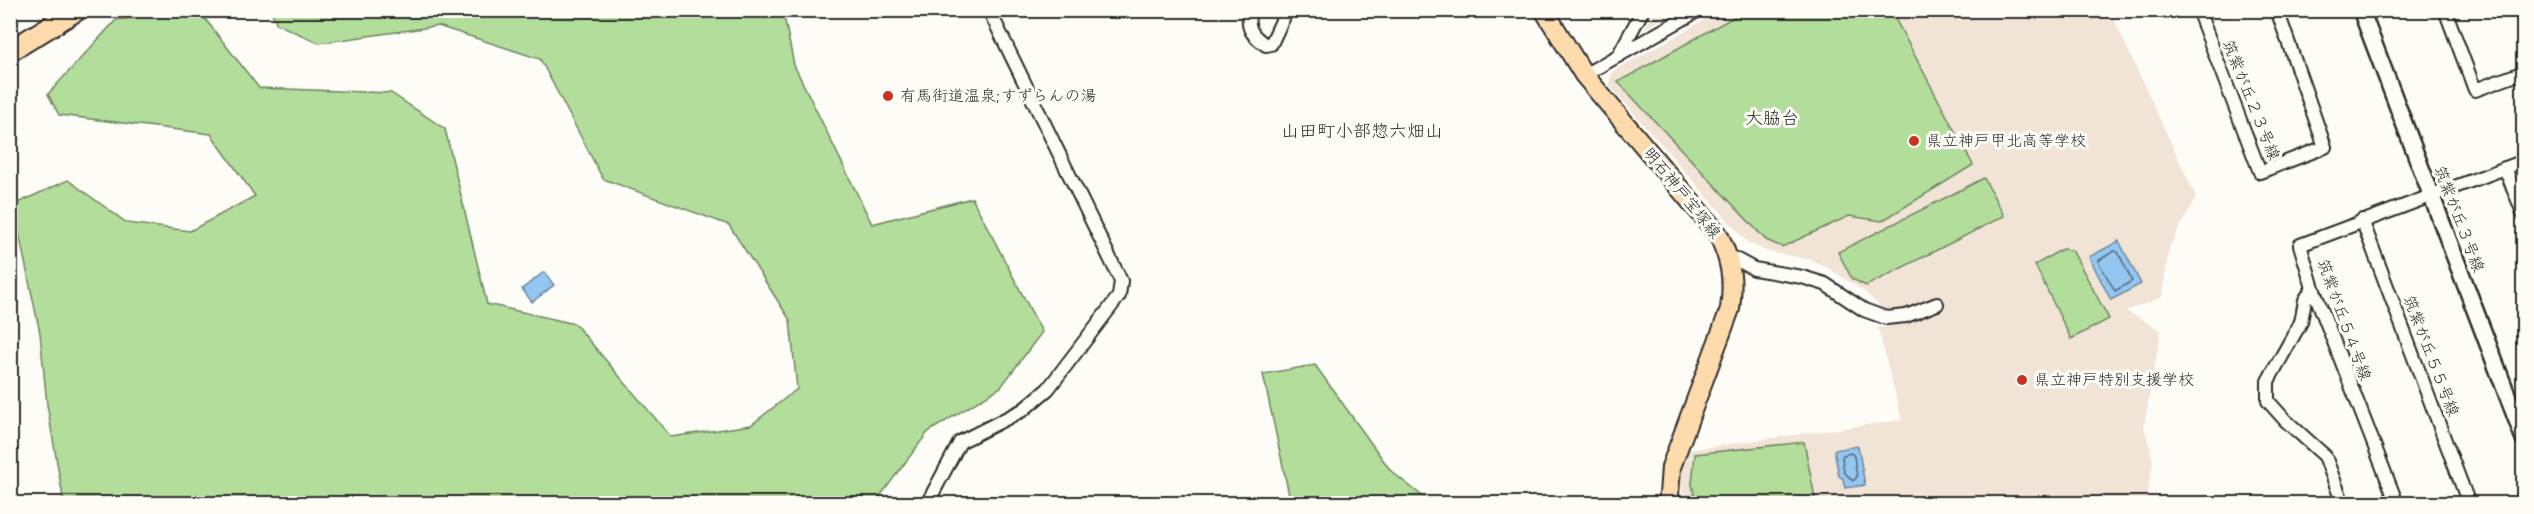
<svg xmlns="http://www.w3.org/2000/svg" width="2534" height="514" viewBox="0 0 2534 514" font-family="Pangolin,'Klee One',sans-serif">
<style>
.built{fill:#f1e3d5}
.green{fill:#b2dd9a;stroke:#6e8462;stroke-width:1.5}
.water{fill:#93c6f0;stroke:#6988a1;stroke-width:1.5}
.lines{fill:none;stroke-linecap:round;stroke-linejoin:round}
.shore{stroke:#55697a;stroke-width:1.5}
.minor-casing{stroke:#2b2b2b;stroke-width:16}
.tertiary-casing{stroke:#2b2b2b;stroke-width:20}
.primary-casing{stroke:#2b2b2b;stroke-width:22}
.trunk-casing{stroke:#2b2b2b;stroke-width:24}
.minor{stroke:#fdfcf7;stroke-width:12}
.tertiary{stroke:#fdfcf7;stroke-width:15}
.primary{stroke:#fddbac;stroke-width:18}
.trunk{stroke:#fddbac;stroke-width:20}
.poi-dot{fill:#c8321e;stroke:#fdfcf7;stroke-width:2}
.labels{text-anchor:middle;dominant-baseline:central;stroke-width:6;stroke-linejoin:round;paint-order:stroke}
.poi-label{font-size:16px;fill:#2b2b2b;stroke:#fdfcf7;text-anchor:start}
.street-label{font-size:16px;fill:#2b2b2b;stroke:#fdfcf7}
.neighbourhood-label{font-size:18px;fill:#2b2b2b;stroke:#fdfcf7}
</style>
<rect width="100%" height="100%" fill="#fdfcf7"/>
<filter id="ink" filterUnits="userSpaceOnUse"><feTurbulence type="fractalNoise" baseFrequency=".0167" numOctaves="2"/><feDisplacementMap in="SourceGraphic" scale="12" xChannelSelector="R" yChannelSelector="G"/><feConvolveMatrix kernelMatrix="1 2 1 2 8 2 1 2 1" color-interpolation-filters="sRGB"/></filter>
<g filter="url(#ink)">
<!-- built -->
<g class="built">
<polygon points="1655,11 1655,10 1678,11 1645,28"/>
<polygon points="1720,11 2110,11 2196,197 2169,248 2162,297 2126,311 2161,330 2144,426 2153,460 2146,503 1684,503 1680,471 1688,450 1902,420 1878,328 1903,324 1942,310 1936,296 1903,310 1885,311 1865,292 1830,269 1812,260 1766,251 1747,242 1609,85 1612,72"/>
</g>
<!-- green -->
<g class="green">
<polygon points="1746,10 1891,11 1973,165 1882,221 1849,216 1782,247 1766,240 1618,82"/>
<polygon points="188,11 199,11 259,88 391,93 445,129 487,304 575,324 671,437 751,425 797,389 790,320 729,225 603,179 540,59 438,26 319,43 277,24 271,11 783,11 794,65 872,224 972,198 1042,332 1001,387 928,432 875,503 64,503 47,405 40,333 13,205 68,180 127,223 190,231 255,196 211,134 59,115 48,94 116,20"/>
<polygon points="1984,178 2004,216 1866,286 1852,279 1838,252"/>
<polygon points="2062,249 2072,250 2109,319 2071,339 2035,265"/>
<polygon points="1315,365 1391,471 1431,503 1286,503 1290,499 1263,374"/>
<polygon points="1804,442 1816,503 1696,503 1692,484 1695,454"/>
</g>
<!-- water -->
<g class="water">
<polygon points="2119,241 2141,284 2111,300 2089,257"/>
<polygon points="544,272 554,285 532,302 522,289"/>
<polygon points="1858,446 1865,485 1845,488 1843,479 1839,476 1834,450"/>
</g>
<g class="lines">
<!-- shore -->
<g class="shore">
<polygon points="2114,251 2118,252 2132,281 2115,291 2098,261"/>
<polygon points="1851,453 1854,456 1857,477 1853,481 1844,472 1842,458 1843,455"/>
</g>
<defs>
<g id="minor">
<path d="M1249 10C1247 29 1251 35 1266 45L1271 44 1287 10"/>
<polyline points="2198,10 2260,172 2325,147 2277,10"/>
<polyline points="2445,10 2475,90 2524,72"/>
<polyline points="1618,56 1643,10"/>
<polyline points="1584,75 1699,10"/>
<polyline points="2505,168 2524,215"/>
<polyline points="2362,220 2469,504"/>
<polyline points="1728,255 1754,269 1802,277 1825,284 1864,310 1886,318 1906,316 1937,304"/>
<polyline points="2313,288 2305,300 2301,322 2268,381 2268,401 2285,420 2325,456 2343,504"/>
<polyline points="927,504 960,442 1023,410 1048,389 1119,296 1121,281 989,10"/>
<polyline points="2397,504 2313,288 2300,245 2524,161"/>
</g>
<polyline id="tertiary" points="2361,10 2524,439"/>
<path id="primary" d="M1544 10 1584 75 1718 234C1731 261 1734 279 1730 309L1671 467 1669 495 1671 504"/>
<polyline id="trunk" points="10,51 77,10"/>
</defs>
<!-- minor casing -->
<use href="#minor" class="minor-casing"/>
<!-- tertiary casing -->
<use href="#tertiary" class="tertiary-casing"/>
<!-- primary casing -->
<use href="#primary" class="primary-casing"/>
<!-- trunk casing -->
<use href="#trunk" class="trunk-casing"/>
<!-- minor -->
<use href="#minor" class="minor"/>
<!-- tertiary -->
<use href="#tertiary" class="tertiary"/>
<!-- primary -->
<use href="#primary" class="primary"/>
<!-- trunk -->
<use href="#trunk" class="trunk"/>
</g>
</g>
<!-- markers -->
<g class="poi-dot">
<circle cx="888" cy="96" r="6"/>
<circle cx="1914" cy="141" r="6"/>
<circle cx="2022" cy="380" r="6"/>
</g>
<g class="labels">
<!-- poi labels -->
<g class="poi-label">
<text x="900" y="96">有馬街道温泉;すずらんの湯</text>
<text x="1926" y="141">県立神戸甲北高等学校</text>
<text x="2034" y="380">県立神戸特別支援学校</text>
</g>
<!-- street labels -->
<g class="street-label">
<text transform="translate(2251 100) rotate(68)">筑紫が丘２３号線</text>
<text transform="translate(1682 193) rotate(51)">明石神戸宝塚線</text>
<text transform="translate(2459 219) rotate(69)">筑紫が丘３号線</text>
<text transform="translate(2344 320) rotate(70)">筑紫が丘５４号線</text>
<text transform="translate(2431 356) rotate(69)">筑紫が丘５５号線</text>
</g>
<!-- neighbourhood labels -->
<g class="neighbourhood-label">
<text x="1772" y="118">大脇台</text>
<text x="1362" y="131">山田町小部惣六畑山</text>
</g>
</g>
<!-- margin -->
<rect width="2534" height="514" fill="none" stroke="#fdfcf7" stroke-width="36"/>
<rect x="18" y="18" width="2498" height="478" fill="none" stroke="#2b2b2b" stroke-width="2" filter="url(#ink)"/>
</svg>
